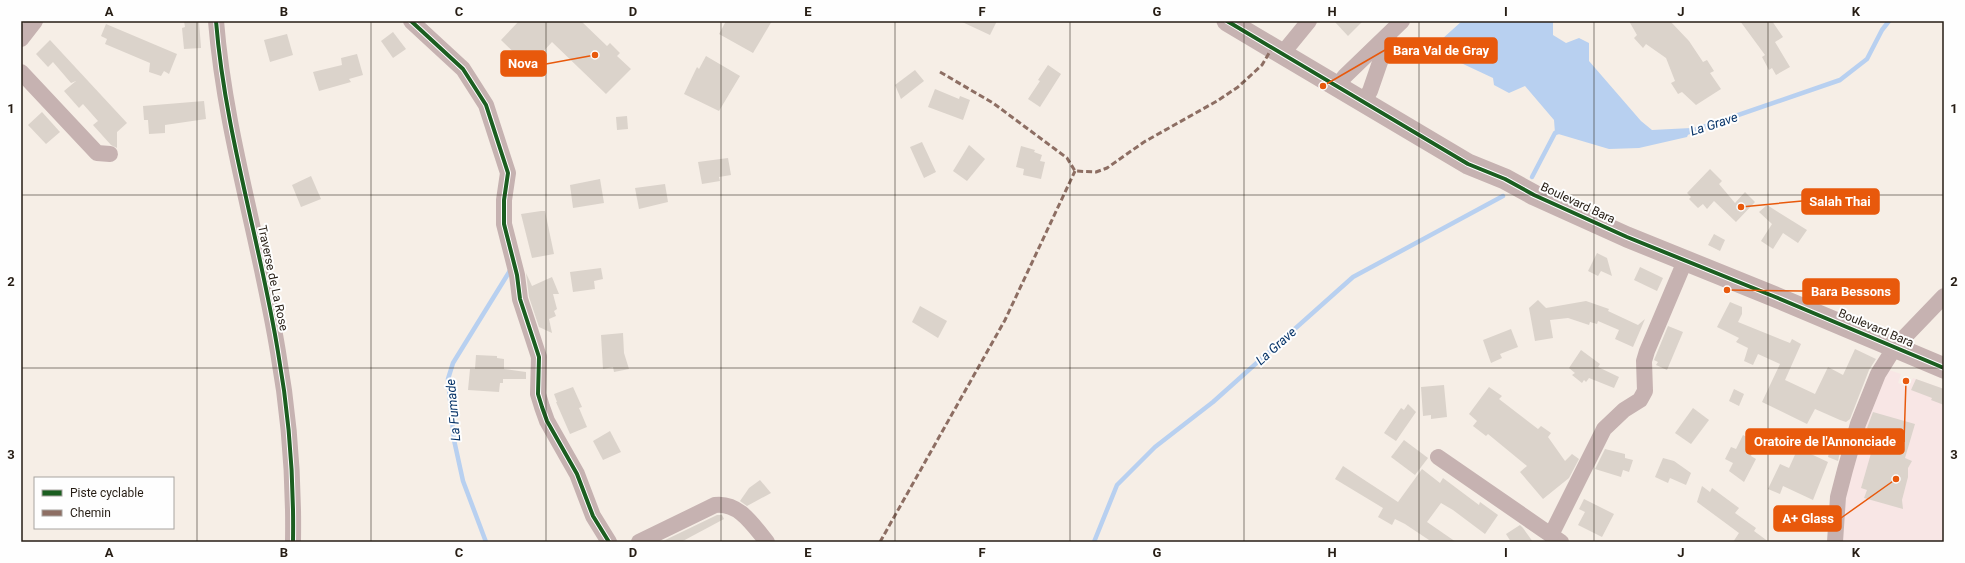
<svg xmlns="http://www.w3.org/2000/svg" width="1965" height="563" viewBox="0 0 1965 563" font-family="Roboto,sans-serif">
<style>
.commercial{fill:#f8e6e5}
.water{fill:#b8d0f0}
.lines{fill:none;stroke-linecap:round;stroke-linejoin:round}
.stream{stroke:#b8d0f0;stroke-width:4.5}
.building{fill:#dbd3cb}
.minor{stroke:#c6b2b1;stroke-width:16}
.tertiary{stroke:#c6b2b1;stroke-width:21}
.quiet{stroke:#8d6e63;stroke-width:3;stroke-dasharray:6 3;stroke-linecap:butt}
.cycleway-casing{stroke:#fefefe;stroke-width:6}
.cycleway{stroke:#1b5e20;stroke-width:4}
.grid{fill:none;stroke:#261d14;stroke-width:1;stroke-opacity:0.55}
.labels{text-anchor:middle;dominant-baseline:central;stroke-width:4;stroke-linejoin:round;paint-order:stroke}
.street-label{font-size:12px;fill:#261d14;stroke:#fefefe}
.water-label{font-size:13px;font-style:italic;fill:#063368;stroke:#fefefe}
.leader{fill:none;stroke:#e8590c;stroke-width:1.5}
.callout-dot{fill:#e8590c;stroke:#fefefe;stroke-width:1.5}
.callout{fill:#e8590c;stroke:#e8590c;stroke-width:1.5}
.callout-label{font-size:13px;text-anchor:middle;font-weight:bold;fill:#fff}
.neatline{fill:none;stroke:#261d14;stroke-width:1.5}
.grid-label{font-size:13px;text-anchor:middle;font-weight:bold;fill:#261d14}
</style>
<rect width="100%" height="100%" fill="#f6eee6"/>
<!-- commercial -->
<polygon class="commercial" points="1889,370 1901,374 1898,383 1909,387 1913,378 1944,389 1943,542 1840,542 1849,475 1876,388"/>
<!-- water -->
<polygon class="water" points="1462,21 1553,21 1553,35 1566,43 1579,38 1589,43 1589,61 1641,121 1652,130 1691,128 1687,137 1639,148 1609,149 1555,133 1554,120 1525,86 1509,93 1494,85 1493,78 1431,49"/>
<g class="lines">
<!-- stream -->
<g class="stream">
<polyline points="1683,134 1840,80 1867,59 1882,30 1889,21"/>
<polyline points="1532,177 1555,133 1561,131"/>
<polyline points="486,542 463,481 454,440 448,379 453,363 511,269"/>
<polyline points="1094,542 1117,485 1155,447 1213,402 1353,277 1503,196"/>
</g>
</g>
<!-- building -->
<g class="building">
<polygon points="184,21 199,21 201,48 184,49 182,28 185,27"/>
<polygon points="519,21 581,21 607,46 610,43 620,53 617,56 631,69 606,94 552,42 529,67 501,40"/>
<polygon points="726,21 772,21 753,53 719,34"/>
<polygon points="960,21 997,21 990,35"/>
<polygon points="1334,21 1363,21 1348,36"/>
<polygon points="1629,21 1670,21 1689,41 1703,62 1707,60 1714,71 1710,73 1721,89 1696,105 1682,92 1678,94 1671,83 1675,81 1666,58 1646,44 1643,48 1634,38 1637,35"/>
<polygon points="1740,21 1772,21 1783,37 1775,42 1790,67 1776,75 1772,68 1769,70 1762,57 1765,55"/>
<polygon points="106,24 177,54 169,74 164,71 161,76 149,72 150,63 105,44 107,39 101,36"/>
<polygon points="393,32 406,49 393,58 381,41"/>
<polygon points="287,34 293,55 270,62 264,40"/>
<polygon points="50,40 127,123 117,132 117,148 111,145 93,125 98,121 83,104 79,108 64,91 76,81 71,83 53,62 48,67 36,54"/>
<polygon points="357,54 363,75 349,79 351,82 319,91 313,72 342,65 341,58"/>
<polygon points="706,56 740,76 719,111 684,94 697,67 699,69"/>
<polygon points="1048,65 1061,74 1040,107 1028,99 1040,81 1038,80"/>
<polygon points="915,70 924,81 901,99 895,85"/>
<polygon points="935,89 959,99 960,96 970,100 963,120 928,107"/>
<polygon points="204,101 206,119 165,125 165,133 149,134 148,120 144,120 143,106"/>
<polygon points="42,112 60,132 46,144 28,125"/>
<polygon points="627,116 628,129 617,130 616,117"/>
<polygon points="922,142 936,172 924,178 910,147"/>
<polygon points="969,145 985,159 967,181 953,171"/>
<polygon points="1021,146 1035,150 1034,152 1042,155 1040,161 1045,162 1041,179 1023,175 1024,169 1016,167"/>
<polygon points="728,158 731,175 719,177 720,181 702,184 698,162"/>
<polygon points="1710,169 1722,181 1719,184 1735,203 1745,192 1755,202 1736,222 1714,201 1707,209 1703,204 1698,208 1689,199 1691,197 1687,193"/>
<polygon points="311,176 321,199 301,207 292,185"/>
<polygon points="600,179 604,203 573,208 570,185"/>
<polygon points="665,184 668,202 639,209 635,188"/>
<polygon points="1767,205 1807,230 1798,243 1783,233 1773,249 1761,241 1772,224 1759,212"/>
<polygon points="541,211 545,211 554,254 532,258 521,214"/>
<polygon points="1714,234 1725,240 1720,251 1708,245"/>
<polygon points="1597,253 1607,258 1612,276 1601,271 1598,276 1588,271"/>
<polygon points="1640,267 1663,278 1657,291 1634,280"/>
<polygon points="601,268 603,279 594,281 595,289 573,292 570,272"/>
<polygon points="526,273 532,286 552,277 559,294 553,294 557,309 554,311 556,316 549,319 552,333 539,327 529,297"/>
<polygon points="1538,300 1546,308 1586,301 1609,309 1608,311 1638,325 1645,319 1633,347 1615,339 1619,330 1598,321 1597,324 1590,322 1589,325 1568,318 1550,320 1553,338 1535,341 1529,308"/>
<polygon points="1730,302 1742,307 1742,314 1738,322 1790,343 1792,339 1801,344 1785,380 1815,394 1828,367 1843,375 1855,349 1876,359 1869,370 1850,419 1846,422 1840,420 1815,409 1807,424 1762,402 1780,364 1758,354 1753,365 1744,361 1748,348 1736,342 1739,338 1717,327"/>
<polygon points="920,306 947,321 938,338 912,322"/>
<polygon points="1668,326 1683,332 1667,370 1656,365 1658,362 1654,360"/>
<polygon points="1511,329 1518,347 1500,354 1502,358 1491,363 1483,340"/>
<polygon points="623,333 624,353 629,369 614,372 613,367 603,369 601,335"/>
<polygon points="1581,350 1600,364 1598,367 1619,377 1614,388 1589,378 1586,382 1584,380 1582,383 1572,375 1575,373 1569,368"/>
<polygon points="476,355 497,356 497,358 504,359 504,369 526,372 526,379 503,379 503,383 500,383 499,392 468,390 470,369 475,369"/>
<polygon points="1916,379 1944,389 1944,405 1931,400 1932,398 1911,390"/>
<polygon points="1444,385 1447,417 1431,419 1431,415 1423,416 1421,387"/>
<polygon points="573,387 582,407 579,408 587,427 570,434 556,402 557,402 554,394"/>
<polygon points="1489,387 1502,396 1499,399 1538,429 1541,426 1551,433 1548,437 1565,461 1572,454 1579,459 1569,478 1543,499 1520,472 1527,466 1488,434 1486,436 1473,426 1477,421 1469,414"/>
<polygon points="1734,389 1744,394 1739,406 1729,401"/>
<polygon points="1408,404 1416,412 1396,441 1384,433 1401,408 1404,410"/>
<polygon points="1693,408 1709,420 1691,444 1675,433"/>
<polygon points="1873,412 1915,424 1905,458 1912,461 1908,468 1908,477 1902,500 1903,509 1864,498 1867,490 1861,488 1876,436 1867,428"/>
<polygon points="610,431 621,452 603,460 593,441"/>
<polygon points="1743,435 1757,442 1751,456 1756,459 1744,482 1729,471 1733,463 1725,459 1731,447 1736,449"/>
<polygon points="1404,440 1428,458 1415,475 1391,457"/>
<polygon points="1832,441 1842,444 1838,461 1828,457"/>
<polygon points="1798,448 1828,462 1813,500 1783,486 1780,494 1768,489 1780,464 1789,468"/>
<polygon points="1605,449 1625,454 1625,458 1633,460 1629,472 1623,470 1621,477 1595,469"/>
<polygon points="1663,458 1674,461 1691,473 1686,485 1670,478 1668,483 1655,477"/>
<polygon points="1343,466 1398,502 1422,469 1440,483 1443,478 1479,505 1480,502 1498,515 1485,534 1453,510 1441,503 1427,522 1456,542 1432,542 1405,524 1395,519 1392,525 1378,517 1383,508 1335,479"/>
<polygon points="760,480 771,493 747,506 740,501 749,488"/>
<polygon points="1702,486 1710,492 1712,488 1739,508 1735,513 1756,528 1754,531 1769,542 1733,542 1739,533 1697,502"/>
<polygon points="1584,499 1614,514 1602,537 1578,525 1585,512 1579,509"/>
<polygon points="717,515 722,515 724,519 681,542 661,542"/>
<polygon points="1520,525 1523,528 1533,542 1511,542 1506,534"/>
</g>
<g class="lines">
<!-- minor -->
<g class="minor">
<path d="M216 21C225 133 260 241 278 352 289 414 294 479 293 542"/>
<polyline points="411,21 463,69 486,105 508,173 504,200 504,224 517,275 520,299 539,357 538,394 542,407 547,421 577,474 593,516 609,542"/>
<polyline points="21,39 35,21"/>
<polyline points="1282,54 1309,21"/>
<polyline points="21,72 97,153 110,154"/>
<polyline points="1337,86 1345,76 1402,21"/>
<polyline points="1363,102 1370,91 1389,36"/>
<polyline points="1438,457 1561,542"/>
<polyline points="1551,535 1604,429 1624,410 1640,400 1645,391 1644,361 1647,351 1685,261"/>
<path d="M639 542 715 505C739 502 753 525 767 542"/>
<polyline points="1835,542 1838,497 1845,470 1858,424 1878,374 1895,347 1944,296"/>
</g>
<!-- tertiary -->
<polyline class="tertiary" points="1227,21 1468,164 1505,179 1534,195 1627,237 1773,296 1944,368"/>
<!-- quiet -->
<g class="quiet">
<polyline points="940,72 993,103 1067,158 1075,171 1096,172 1107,168 1144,142 1217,101 1238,87 1262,65 1272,48"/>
<polyline points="880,542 1005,320 1075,171"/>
</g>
<defs>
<g id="cycleway">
<path d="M216 21C225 133 260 241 278 352 289 414 294 479 293 542"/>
<polyline points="411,21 463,69 486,105 508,173 504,200 504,224 517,275 520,299 539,357 538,394 542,407 547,421 577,474 593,516 609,542"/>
<polyline points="1227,21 1468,164 1505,179 1534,195 1627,237 1773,296 1944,368"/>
</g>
</defs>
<!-- cycleway casing -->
<use href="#cycleway" class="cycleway-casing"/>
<!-- cycleway -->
<use href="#cycleway" class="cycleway"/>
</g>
<!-- grid -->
<path class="grid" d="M197 21V542M371 21V542M546 21V542M721 21V542M895 21V542M1070 21V542M1244 21V542M1419 21V542M1594 21V542M1768 21V542M21 195H1944M21 368H1944"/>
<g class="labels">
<!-- street labels -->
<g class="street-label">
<text transform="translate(1578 203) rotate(25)">Boulevard Bara</text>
<text transform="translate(273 278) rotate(78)">Traverse de La Rose</text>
<text transform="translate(1876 328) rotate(23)">Boulevard Bara</text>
</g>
<!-- water labels -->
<g class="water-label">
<text transform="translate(1714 124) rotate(-18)">La Grave</text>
<text transform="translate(1276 346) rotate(-42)">La Grave</text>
<text transform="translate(453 410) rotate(-95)">La Fumade</text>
</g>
</g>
<!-- callouts -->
<path class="leader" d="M1323 86L1385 50M595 55L546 64M1741 207L1802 201M1727 290L1803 291M1906 381L1904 442M1896 479L1841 518"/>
<g class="callout-dot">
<circle cx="1323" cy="86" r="4"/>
<circle cx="595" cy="55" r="4"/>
<circle cx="1741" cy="207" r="4"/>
<circle cx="1727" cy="290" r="4"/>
<circle cx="1906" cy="381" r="4"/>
<circle cx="1896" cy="479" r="4"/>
</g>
<g class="callout">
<rect x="1385" y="38" width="112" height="25" rx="4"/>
<rect x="501" y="51" width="45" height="25" rx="4"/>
<rect x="1802" y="189" width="77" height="25" rx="4"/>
<rect x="1803" y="279" width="96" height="25" rx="4"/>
<rect x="1746" y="429" width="158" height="25" rx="4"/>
<rect x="1774" y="506" width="67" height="25" rx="4"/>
</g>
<g class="callout-label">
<text x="1441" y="55">Bara Val de Gray</text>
<text x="523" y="68">Nova</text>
<text x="1840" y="206">Salah Thai</text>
<text x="1851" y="296">Bara Bessons</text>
<text x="1825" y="446">Oratoire de l'Annonciade</text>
<text x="1808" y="523">A+ Glass</text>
</g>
<!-- border -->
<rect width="1965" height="563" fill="none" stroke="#fefefe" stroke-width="44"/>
<!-- legend -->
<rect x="34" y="477" width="140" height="52" fill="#fefefe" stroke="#a8a4a0"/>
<rect x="42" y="490" width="20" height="6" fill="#1b5e20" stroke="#a8a4a0"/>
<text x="70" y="497" font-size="12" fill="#261d14">Piste cyclable</text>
<rect x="42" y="510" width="20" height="6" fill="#8d6e63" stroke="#a8a4a0"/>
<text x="70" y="517" font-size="12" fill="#261d14">Chemin</text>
<rect x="22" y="22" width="1921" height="519" class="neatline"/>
<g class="grid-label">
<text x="109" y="16">A</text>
<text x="284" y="16">B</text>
<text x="459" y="16">C</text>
<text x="633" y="16">D</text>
<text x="808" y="16">E</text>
<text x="982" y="16">F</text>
<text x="1157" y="16">G</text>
<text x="1332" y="16">H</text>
<text x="1506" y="16">I</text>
<text x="1681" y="16">J</text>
<text x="1856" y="16">K</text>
<text x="11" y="113">1</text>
<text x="1954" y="113">1</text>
<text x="11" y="286">2</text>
<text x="1954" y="286">2</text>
<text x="11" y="459">3</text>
<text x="1954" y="459">3</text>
<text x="109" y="557">A</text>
<text x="284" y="557">B</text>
<text x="459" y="557">C</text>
<text x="633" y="557">D</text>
<text x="808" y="557">E</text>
<text x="982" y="557">F</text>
<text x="1157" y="557">G</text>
<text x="1332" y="557">H</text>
<text x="1506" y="557">I</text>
<text x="1681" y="557">J</text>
<text x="1856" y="557">K</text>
</g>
</svg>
